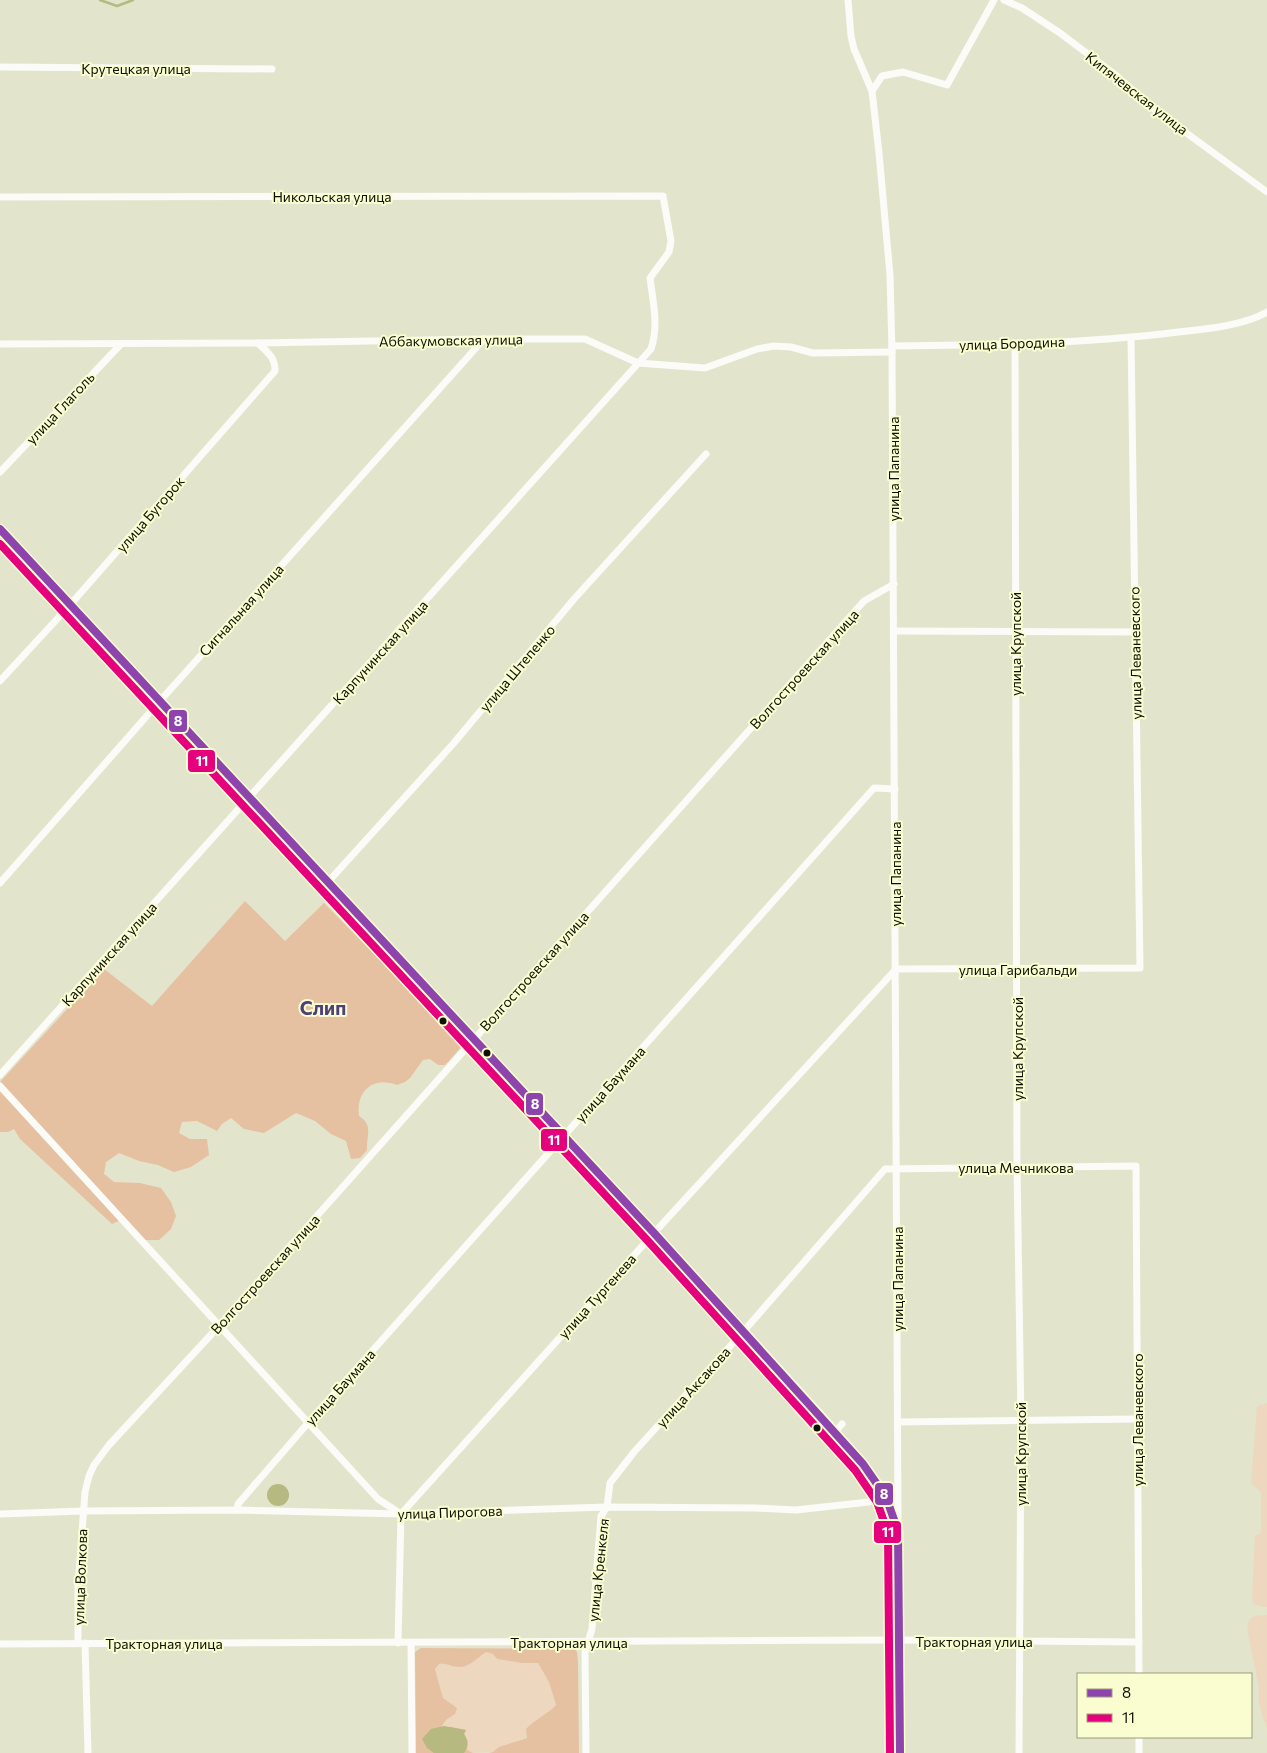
<svg xmlns="http://www.w3.org/2000/svg" width="1267" height="1753" viewBox="0 0 1267 1753" font-family="Commissioner,sans-serif">
<style>
.green{fill:#eed7bf}
.forest{fill:#e5c1a1}
.water{fill:#b6b980}
.lines{fill:none;stroke-linecap:round;stroke-linejoin:round}
.stream{stroke:#b6b980;stroke-width:2.5}
.street{stroke:#fbfbf7;stroke-width:7}
.secondary{stroke:#fbfbf7;stroke-width:10}
.bus-1-casing{stroke:#f9fdcf;stroke-width:11}
.bus-2-casing{stroke:#f9fdcf;stroke-width:11}
.bus-1{stroke:#8e44ad;stroke-width:8}
.bus-2{stroke:#e5007d;stroke-width:8}
.bus-dot{fill:#0f1002;stroke:#f9fdcf;stroke-width:2}
.labels{text-anchor:middle;dominant-baseline:central;stroke-width:4;stroke-linejoin:round;paint-order:stroke}
.street-label{font-size:14px;fill:#0f1002;stroke:#f9fdcf}
.district-label{font-size:19px;font-weight:bold;fill:#4d407d;stroke:#f9fdcf}
.line-badge{stroke:#f9fdcf;stroke-width:2}
.badge-label{font-size:14px;text-anchor:middle;font-weight:bold;fill:#fff}
</style>
<rect width="100%" height="100%" fill="#e3e4cc"/>
<!-- green -->
<g class="green">
<polygon points="1267,1403 1267,1607 1264,1607 1253,1604 1252,1598 1255,1536 1261,1533 1261,1492 1251,1483 1257,1406"/>
<path d="M1267 1615V1728C1262 1716 1257 1702 1259 1688L1247 1628C1250 1614 1254 1616 1267 1615Z"/>
<path d="M485 1652 493 1654 497 1659 522 1663H538L549 1682 556 1705C550 1712 540 1720 531 1723L527 1737 500 1747 493 1752 473 1753 466 1750 468 1741 464 1734 466 1731 457 1728 440 1727 446 1720 455 1714 456 1708 443 1698 435 1669 439 1664C448 1663 451 1667 458 1667 469 1668 477 1658 485 1652Z"/>
</g>
<!-- forest -->
<g class="forest">
<path d="M245 901 285 941 324 903 463 1045 445 1065H438L430 1059 423 1060 410 1078 405 1082 397 1085C373 1076 356 1091 359 1116 374 1126 366 1135 367 1150L360 1158 351 1159 346 1141 331 1134 315 1121 296 1113 264 1133 244 1129 231 1118 222 1124 217 1131 197 1121 182 1122 179 1133 190 1139H207L209 1155 191 1167 174 1172 158 1165 139 1161 119 1153 106 1162 104 1174 114 1182 140 1183 161 1188 171 1202 176 1216 171 1229 159 1240H145L123 1219 112 1224 20 1139 14 1129 8 1132H0V1082L104 969 152 1006Z"/>
<path d="M421 1648 575 1649 577 1652 578 1662 579 1753H489L493 1752 499 1747 527 1738 526 1729C535 1719 547 1715 556 1705L549 1682 538 1663H522L497 1659 493 1654 486 1652C477 1658 469 1668 458 1667 451 1667 448 1663 439 1664L435 1669 443 1698 457 1708 455 1714 446 1720 441 1727H452L466 1730 464 1734 468 1741 467 1750 473 1753H416L415 1652Z"/>
</g>
<!-- water -->
<g class="water">
<circle cx="278" cy="1495" r="11"/>
<path d="M444 1726 466 1730 464 1734C468 1740 469 1747 464 1753H434L427 1748 422 1739 431 1729Z"/>
</g>
<g class="lines">
<!-- stream -->
<polyline class="stream" points="100,0 117,6 133,0"/>
<!-- street -->
<g class="street">
<polyline points="848,0 851,36 854,49 872,91 879,153 890,275 892,352 898,1522"/>
<polyline points="1004,0 1022,8 1060,33 1117,76 1155,110 1267,192"/>
<polyline points="0,67 272,69"/>
<polyline points="872,91 882,76 903,72 947,85 994,0"/>
<path d="M0 197 663 196 671 241 669 252 650 278C653 302 659 326 651 349L0 1075"/>
<polyline points="0,344 258,343 484,339 585,339 638,363 705,368 757,349 774,346 791,347 813,353 892,352"/>
<polyline points="1015,344 1017,1167 1021,1420 1019,1753"/>
<path d="M892 346C988 345 1083 344 1178 332 1205 329 1243 326 1267 312"/>
<polyline points="0,472 121,344"/>
<polyline points="894,631 1134,632"/>
<path d="M0 681 70 605 275 371C275 357 268 353 258 343"/>
<polyline points="328,882 453,744 574,599 706,454"/>
<polyline points="0,883 160,701 484,339"/>
<polyline points="0,1086 378,1499 401,1514"/>
<polyline points="898,1422 1136,1419"/>
<polyline points="835,1432 842,1424"/>
<polyline points="237,1510 238,1504 308,1423 874,788 895,789"/>
<polyline points="0,1514 82,1511 237,1510 401,1514 607,1507 755,1508 796,1510 869,1502 897,1491"/>
<polyline points="401,1514 654,1233 896,969 1140,968 1131,338"/>
<polyline points="78,1643 78,1586 85,1492 89,1476 94,1465 109,1445 219,1326 864,601 894,584"/>
<polyline points="85,1643 88,1753"/>
<polyline points="398,1643 401,1514"/>
<polyline points="411,1643 412,1753"/>
<polyline points="0,1644 899,1640 1139,1642"/>
<polyline points="1139,1737 1139,1753"/>
<polyline points="586,1753 585,1652 592,1629 601,1516 607,1507 610,1483 634,1452 743,1332 885,1169 1136,1166 1139,1674"/>
</g>
<!-- secondary -->
<polyline class="secondary" points="0,529 654,1233 830,1426 863,1464 886,1497 898,1531 900,1753"/>
<defs>
<polyline id="bus-1" points="0,529 654,1233 863,1464 886,1497 898,1531 900,1753"/>
<polyline id="bus-2" points="0,544 647,1240 855,1470 877,1502 888,1533 890,1753"/>
</defs>
<!-- bus-1 casing -->
<use href="#bus-1" class="bus-1-casing"/>
<!-- bus-2 casing -->
<use href="#bus-2" class="bus-2-casing"/>
<!-- bus-1 -->
<use href="#bus-1" class="bus-1"/>
<!-- bus-2 -->
<use href="#bus-2" class="bus-2"/>
</g>
<!-- markers -->
<g class="bus-dot">
<circle cx="443" cy="1021" r="4.5"/>
<circle cx="487" cy="1053" r="4.5"/>
<circle cx="817" cy="1428" r="4.5"/>
</g>
<g class="labels">
<!-- street labels -->
<g class="street-label">
<text x="136" y="68">Крутецкая улица</text>
<text transform="translate(1137 93) rotate(38)">Кипячевская улица</text>
<text x="332" y="196">Никольская улица</text>
<text transform="translate(451 340) rotate(-1)">Аббакумовская улица</text>
<text transform="translate(1012 343) rotate(-2)">улица Бородина</text>
<text transform="translate(60 408) rotate(-47)">улица Глаголь</text>
<text transform="translate(893 469) rotate(-90)">улица Папанина</text>
<text transform="translate(150 514) rotate(-49)">улица Бугорок</text>
<text transform="translate(241 610) rotate(-48)">Сигнальная улица</text>
<text transform="translate(1015 644) rotate(-90)">улица Крупской</text>
<text transform="translate(380 652) rotate(-48)">Карпунинская улица</text>
<text transform="translate(1135 653) rotate(-91)">улица Леваневского</text>
<text transform="translate(517 668) rotate(-50)">улица Штепенко</text>
<text transform="translate(804 669) rotate(-48)">Волгостроевская улица</text>
<text transform="translate(895 874) rotate(-90)">улица Папанина</text>
<text transform="translate(109 954) rotate(-48)">Карпунинская улица</text>
<text x="1018" y="969">улица Гарибальди</text>
<text transform="translate(534 971) rotate(-48)">Волгостроевская улица</text>
<text transform="translate(1017 1049) rotate(-90)">улица Крупской</text>
<text transform="translate(610 1084) rotate(-48)">улица Баумана</text>
<text x="1016" y="1167">улица Мечникова</text>
<text transform="translate(265 1274) rotate(-48)">Волгостроевская улица</text>
<text transform="translate(897 1279) rotate(-90)">улица Папанина</text>
<text transform="translate(597 1296) rotate(-48)">улица Тургенева</text>
<text transform="translate(340 1387) rotate(-48)">улица Баумана</text>
<text transform="translate(693 1387) rotate(-48)">улица Аксакова</text>
<text transform="translate(1137 1420) rotate(-90)">улица Леваневского</text>
<text transform="translate(1020 1454) rotate(-90)">улица Крупской</text>
<text transform="translate(450 1512) rotate(-2)">улица Пирогова</text>
<text transform="translate(598 1570) rotate(-84)">улица Кренкеля</text>
<text transform="translate(80 1577) rotate(-88)">улица Волкова</text>
<text x="974" y="1641">Тракторная улица</text>
<text x="569" y="1642">Тракторная улица</text>
<text x="164" y="1643">Тракторная улица</text>
</g>
<!-- district labels -->
<g class="district-label">
<text x="323" y="1007">Слип</text>
</g>
</g>
<g class="line-badge">
<rect x="168" y="709" width="20" height="24" rx="5" fill="#8e44ad"/>
<rect x="187" y="749" width="29" height="24" rx="5" fill="#e5007d"/>
<rect x="525" y="1092" width="19" height="24" rx="5" fill="#8e44ad"/>
<rect x="540" y="1128" width="28" height="24" rx="5" fill="#e5007d"/>
<rect x="874" y="1482" width="20" height="24" rx="5" fill="#8e44ad"/>
<rect x="873" y="1520" width="29" height="24" rx="5" fill="#e5007d"/>
</g>
<g class="badge-label">
<text x="178" y="726">8</text>
<text x="202" y="766">11</text>
<text x="535" y="1109">8</text>
<text x="554" y="1145">11</text>
<text x="884" y="1499">8</text>
<text x="888" y="1537">11</text>
</g>
<!-- legend -->
<rect x="1077" y="1673" width="175" height="65" fill="#f9fdcf" stroke="#9b9e7d"/>
<rect x="1087" y="1689" width="25" height="8" fill="#8e44ad" stroke="#9b9e7d"/>
<text x="1122" y="1698" font-size="15" fill="#0f1002">8</text>
<rect x="1087" y="1714" width="25" height="8" fill="#e5007d" stroke="#9b9e7d"/>
<text x="1122" y="1723" font-size="15" fill="#0f1002">11</text>
</svg>
